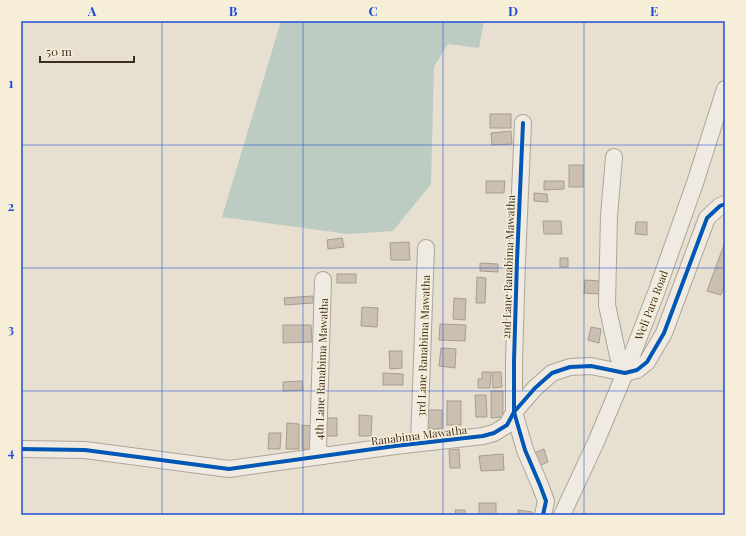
<svg xmlns="http://www.w3.org/2000/svg" width="746" height="536" viewBox="0 0 746 536" font-family="'Playfair Display',serif">
<style>
.water{fill:#bcccc2}
.building{fill:#cbbfb2;stroke:#a89c90}
.lines{fill:none;stroke-linecap:round;stroke-linejoin:round}
.minor-casing{stroke:#ada599;stroke-width:18}
.minor{stroke:#efebe3;stroke-width:16}
.cycleway-casing{stroke:#f7eed8;stroke-width:6}
.cycleway{stroke:#0057b8;stroke-width:4}
.grid{fill:none;stroke:#1d4ed8;stroke-width:1;stroke-opacity:0.55}
.labels{text-anchor:middle;dominant-baseline:central;stroke-width:3;stroke-linejoin:round;paint-order:stroke}
.street-label{font-size:11px;fill:#3d2e20;stroke:#f7eed8}
.neatline{fill:none;stroke:#1d4ed8;stroke-width:1.5}
.grid-label{font-size:13px;text-anchor:middle;font-weight:bold;fill:#1d4ed8}
</style>
<rect width="100%" height="100%" fill="#e7e0d1"/>
<!-- water -->
<polygon class="water" points="281,21 484,21 479,48 448,44 434,67 431,184 393,231 348,234 222,217"/>
<!-- building -->
<g class="building">
<rect x="490" y="114" width="21" height="14"/>
<polygon points="511,131 512,144 492,145 491,133"/>
<rect x="569" y="165" width="14" height="22"/>
<polygon points="486,181 505,181 504,193 486,193"/>
<polygon points="544,181 564,181 564,189 544,190"/>
<polygon points="534,193 547,194 548,202 534,201"/>
<polygon points="543,221 561,221 562,234 544,234"/>
<polygon points="636,222 647,222 647,235 635,234"/>
<polygon points="342,238 344,247 328,249 327,240"/>
<polygon points="409,242 410,260 391,260 390,243"/>
<polygon points="725,242 725,284 721,295 707,291"/>
<rect x="560" y="258" width="8" height="9"/>
<polygon points="480,263 498,264 498,272 480,271"/>
<rect x="337" y="274" width="19" height="9"/>
<polygon points="477,277 486,278 485,303 476,303"/>
<polygon points="585,280 600,281 600,294 584,293"/>
<polygon points="313,296 313,303 285,305 284,298"/>
<polygon points="454,298 466,299 465,320 453,319"/>
<polygon points="362,307 378,308 377,327 361,326"/>
<polygon points="440,324 466,325 465,341 439,340"/>
<polygon points="283,325 311,325 312,342 283,343"/>
<polygon points="591,327 601,329 599,343 588,340"/>
<polygon points="441,348 456,349 455,368 439,366"/>
<polygon points="389,351 402,351 402,368 390,369"/>
<polygon points="482,372 491,372 490,388 478,388 478,379 482,379"/>
<polygon points="492,372 501,372 502,387 493,388"/>
<polygon points="383,373 403,374 403,385 383,385"/>
<polygon points="302,381 303,390 283,391 283,382"/>
<polygon points="491,391 503,391 503,417 491,418"/>
<polygon points="475,395 486,395 487,417 476,417"/>
<rect x="447" y="401" width="14" height="24"/>
<polygon points="427,410 442,410 442,429 428,429"/>
<polygon points="359,415 372,416 371,436 359,436"/>
<rect x="326" y="418" width="11" height="18"/>
<polygon points="287,423 299,424 299,449 286,449"/>
<polygon points="302,425 313,426 313,450 302,449"/>
<polygon points="269,433 281,433 280,449 268,449"/>
<polygon points="459,449 460,468 450,468 449,450"/>
<polygon points="544,449 548,462 536,467 531,454"/>
<polygon points="503,454 504,470 481,471 479,456"/>
<rect x="479" y="503" width="17" height="12"/>
<polygon points="455,510 465,510 465,515 456,515"/>
<polygon points="518,510 532,512 532,515 518,515"/>
</g>
<g class="lines">
<defs>
<g id="minor">
<polyline points="523,123 517,261 514,361 514,412 525,450 540,485 546,501 543,515"/>
<polyline points="614,157 609,216 607,305 618,356 625,373"/>
<polyline points="419,443 426,248"/>
<polyline points="21,449 85,450 229,469 395,446 483,436 494,433 507,425 514,412 535,388 552,373 570,367 591,366 625,373 637,370 647,362 664,333 707,218 720,206 725,204"/>
<polyline points="323,456 318,448 323,280"/>
<polyline points="562,515 596,442 625,373 656,293 695,183 725,89"/>
</g>
</defs>
<!-- minor casing -->
<use href="#minor" class="minor-casing"/>
<!-- minor -->
<use href="#minor" class="minor"/>
<defs>
<g id="cycleway">
<polyline points="523,123 517,261 514,361 514,412 525,450 540,485 546,501 543,515"/>
<polyline points="21,449 85,450 229,469 395,446 483,436 494,433 507,425 514,412 535,388 552,373 570,367 591,366 625,373 637,370 647,362 664,333 707,218 720,206 725,204"/>
</g>
</defs>
<!-- cycleway casing -->
<use href="#cycleway" class="cycleway-casing"/>
<!-- cycleway -->
<use href="#cycleway" class="cycleway"/>
</g>
<!-- grid -->
<path class="grid" d="M162 21V515M303 21V515M443 21V515M584 21V515M21 145H725M21 268H725M21 391H725"/>
<g class="labels">
<!-- street labels -->
<g class="street-label">
<text transform="translate(508 267) rotate(-88)">2nd Lane Ranabima Mawatha</text>
<text transform="translate(651 305) rotate(-69)">Weli Para Road</text>
<text transform="translate(423 346) rotate(-88)">3rd Lane Ranabima Mawatha</text>
<text transform="translate(321 369) rotate(-88)">4th Lane Ranabima Mawatha</text>
<text transform="translate(419 435) rotate(-7)">Ranabima Mawatha</text>
</g>
</g>
<!-- border -->
<rect width="746" height="536" fill="none" stroke="#f7eed8" stroke-width="44"/>
<!-- scale -->
<path d="M40 56v6h94v-6" fill="none" stroke="#3d2e20" stroke-width="2"/>
<text x="46" y="56" font-size="12" fill="#3d2e20" stroke="#f7eed8" stroke-width="3" paint-order="stroke">50 m</text>
<rect x="22" y="22" width="702" height="492" class="neatline"/>
<g class="grid-label">
<text x="92" y="16">A</text>
<text x="233" y="16">B</text>
<text x="373" y="16">C</text>
<text x="513" y="16">D</text>
<text x="654" y="16">E</text>
<text x="11" y="88">1</text>
<text x="11" y="211">2</text>
<text x="11" y="334">3</text>
<text x="11" y="457">4</text>
</g>
</svg>
